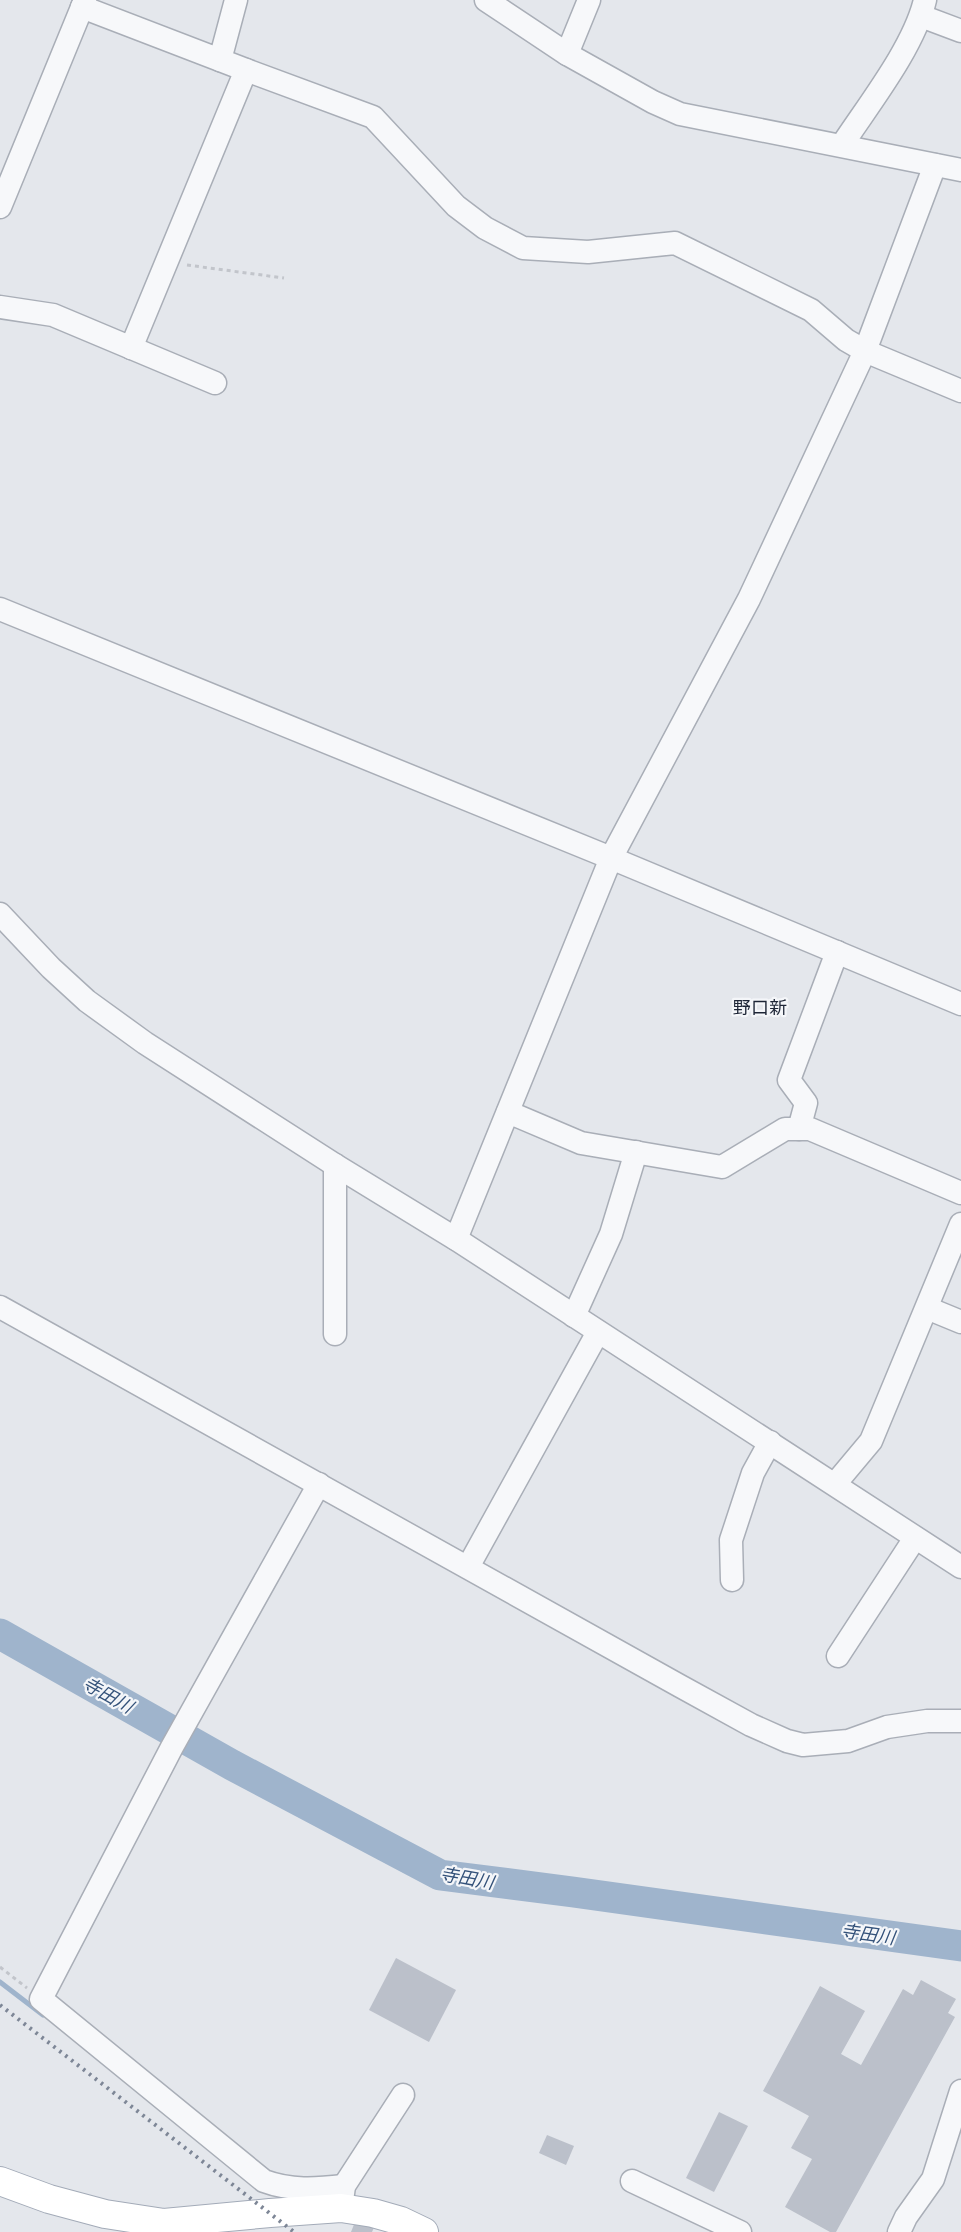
<svg xmlns="http://www.w3.org/2000/svg" width="961" height="2232" viewBox="0 0 961 2232" font-family="Raleway,'Noto Sans JP',sans-serif">
<style>
.lines{fill:none;stroke-linecap:round;stroke-linejoin:round}
.stream{stroke:#9fb4cc;stroke-width:5}
.river{stroke:#9fb4cc;stroke-width:31}
.building{fill:#bbc0ca}
.minor-casing{stroke:#a9aeb7;stroke-width:25}
.major-casing{stroke:#a3abb8;stroke-width:30}
.path{stroke:#c2c5cb;stroke-width:3;stroke-dasharray:4 4;stroke-linecap:butt}
.minor{stroke:#f7f8fa;stroke-width:22}
.major{stroke:#fff;stroke-width:28}
.rail{stroke:#7d8696;stroke-width:4;stroke-dasharray:2.5 5;stroke-linecap:butt}
.labels{text-anchor:middle;dominant-baseline:central;stroke-width:4.5;stroke-linejoin:round;paint-order:stroke}
.neighbourhood-label{font-size:18px;fill:#1d2536;stroke:#f4f6f9}
.water-label{font-size:18px;font-style:italic;fill:#34527a;stroke:#f4f6f9}
</style>
<rect width="100%" height="100%" fill="#e4e7ec"/>
<g class="lines">
<!-- stream -->
<polyline class="stream" points="0,1982 43,2015"/>
<!-- river -->
<polyline class="river" points="0,1634 232,1765 440,1875 573,1892 961,1946"/>
</g>
<!-- building -->
<g class="building">
<polygon points="396,1958 456,1990 429,2042 369,2010"/>
<polygon points="921,1980 956,1999 948,2013 955,2017 836,2232 830,2232 785,2207 812,2159 791,2148 809,2116 763,2091 820,1986 865,2011 841,2054 861,2065 903,1989 913,1995"/>
<polygon points="719,2112 748,2126 714,2192 686,2178"/>
<polygon points="547,2135 574,2146 566,2165 539,2153"/>
<polygon points="357,2217 375,2225 372,2232 351,2232"/>
</g>
<g class="lines">
<defs>
<g id="minor">
<polyline points="486,0 567,54 653,102 680,114 961,170"/>
<polyline points="82,7 220,60 236,0"/>
<polyline points="921,16 961,31"/>
<polyline points="567,54 589,0"/>
<polyline points="246,70 373,117 456,206 485,228 523,248 588,252 675,243 811,310 846,340 865,351 961,391"/>
<path d="M842 145C869 104 914 47 925 0"/>
<polyline points="0,207 85,0"/>
<polyline points="0,307 53,315 215,383"/>
<polyline points="131,348 246,70 220,60"/>
<polyline points="0,609 611,858 961,1004"/>
<polyline points="0,914 51,968 87,1001 145,1043 335,1165 456,1239 961,1567"/>
<polyline points="508,1112 581,1143 722,1167 785,1129 810,1129 961,1193"/>
<polyline points="799,1129 806,1103 789,1080 837,952"/>
<polyline points="456,1239 611,858 749,599 865,351 935,165"/>
<polyline points="0,1307 680,1686 751,1725 787,1741 803,1745 848,1741 887,1727 927,1721 961,1721"/>
<polyline points="927,1308 961,1322"/>
<polyline points="574,1316 611,1234 636,1152"/>
<polyline points="335,1334 335,1165"/>
<path d="M319 1484 172 1747 41 1999 264 2181C291 2191 316 2189 344 2186"/>
<polyline points="835,1484 871,1441 961,1224"/>
<polyline points="468,1567 598,1332"/>
<polyline points="732,1580 731,1540 753,1473 770,1442"/>
<polyline points="838,1656 915,1538"/>
<polyline points="632,2181 740,2232"/>
<polyline points="342,2201 344,2186 403,2095"/>
<polyline points="899,2232 906,2217 933,2179 961,2091"/>
</g>
<polyline id="major" points="0,2181 49,2199 105,2214 164,2223 270,2213 341,2208 373,2213 401,2221 424,2232"/>
</defs>
<!-- minor casing -->
<use href="#minor" class="minor-casing"/>
<!-- major casing -->
<use href="#major" class="major-casing"/>
<!-- path -->
<g class="path">
<polyline points="187,265 284,278"/>
<polyline points="0,1967 27,1988"/>
</g>
<!-- minor -->
<use href="#minor" class="minor"/>
<!-- major -->
<use href="#major" class="major"/>
<!-- rail -->
<polyline class="rail" points="0,2005 294,2232"/>
</g>
<g class="labels">
<!-- neighbourhood labels -->
<g class="neighbourhood-label">
<text x="760" y="1007">野口新</text>
</g>
<!-- water labels -->
<g class="water-label">
<text transform="translate(108 1695) rotate(29)">寺田川</text>
<text transform="translate(467 1878) rotate(10)">寺田川</text>
<text transform="translate(868 1934) rotate(8)">寺田川</text>
</g>
</g>
</svg>
